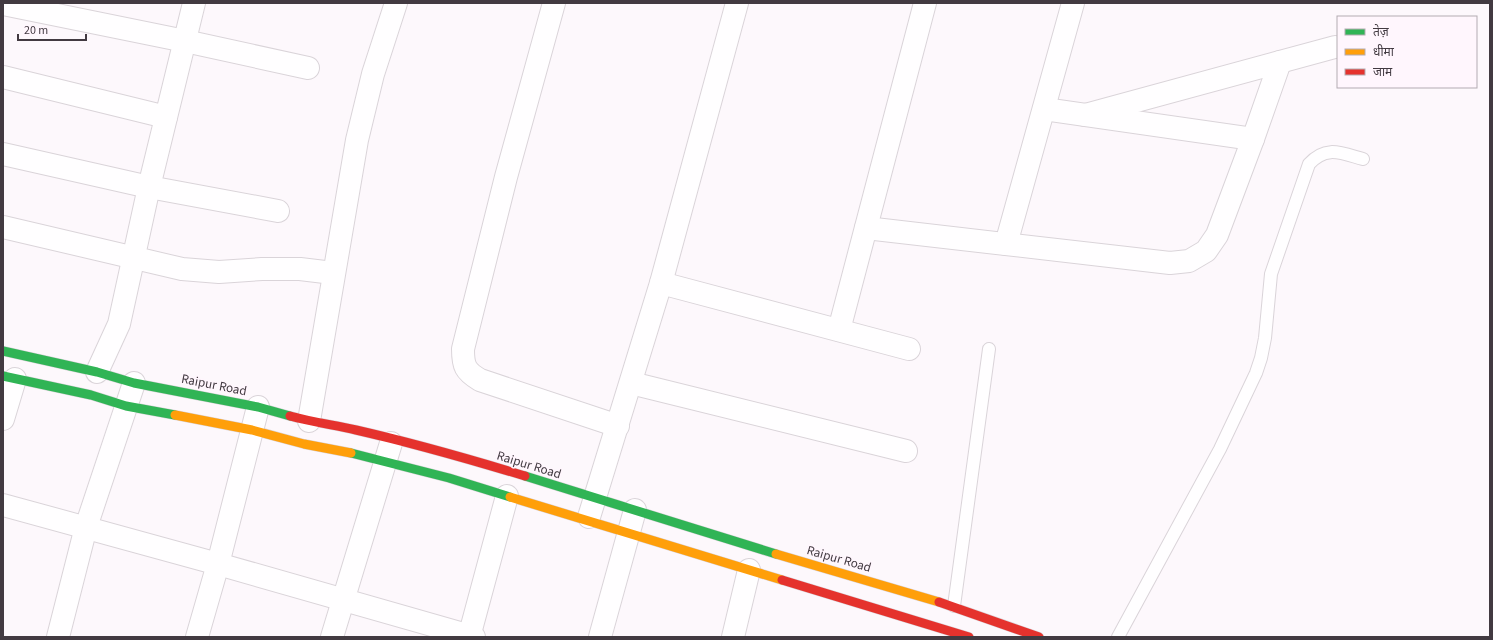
<svg xmlns="http://www.w3.org/2000/svg" width="1493" height="640" viewBox="0 0 1493 640" font-family="'Source Sans 3','Noto Sans Devanagari',sans-serif">
<style>
.lines{fill:none;stroke-linecap:round;stroke-linejoin:round}
.lane-casing{stroke:#dad4d9;stroke-width:14}
.street-casing{stroke:#dad4d9;stroke-width:24}
.fast-casing{stroke:#dad4d9;stroke-width:10}
.slow-casing{stroke:#dad4d9;stroke-width:10}
.jam-casing{stroke:#dad4d9;stroke-width:10}
.lane{stroke:#fffeff;stroke-width:12}
.street{stroke:#fffeff;stroke-width:22}
.fast{stroke:#30b455;stroke-width:9}
.slow{stroke:#ff9f0a;stroke-width:9}
.jam{stroke:#e5322d;stroke-width:9}
.labels{text-anchor:middle;dominant-baseline:central;stroke-width:3;stroke-linejoin:round;paint-order:stroke}
.street-label{font-size:13px;fill:#423a41;stroke:#fff6fd}
</style>
<rect width="100%" height="100%" fill="#fdf8fc"/>
<g class="lines">
<defs>
<g id="lane">
<polyline points="954,606 989,349"/>
<path d="M1118 637 1220 449 1256 373 1261 358 1265 338 1271 274 1309 164C1326 145 1341 153 1363 159"/>
</g>
<g id="street">
<path d="M554 3 506 177 463 349C463 366 465 371 480 380L618 426"/>
<polyline points="3,4 185,41 308,68"/>
<polyline points="3,77 166,117"/>
<polyline points="1044,109 1253,139"/>
<polyline points="1085,115 1335,47"/>
<polyline points="3,154 149,187 278,211"/>
<polyline points="3,227 182,269 219,272 262,269 300,269 333,273"/>
<polyline points="866,228 1170,263 1189,261 1206,251 1217,235 1253,139 1280,62"/>
<polyline points="1006,244 1073,3"/>
<polyline points="661,283 909,349"/>
<polyline points="839,330 925,3"/>
<polyline points="97,372 119,324 149,187 194,3"/>
<polyline points="631,383 906,451"/>
<polyline points="3,419 15,379"/>
<polyline points="309,421 357,140 373,74 396,3"/>
<polyline points="3,505 218,564 474,637"/>
<polyline points="589,517 661,283 737,3"/>
<polyline points="58,637 86,527 134,383"/>
<polyline points="197,637 218,564 258,407"/>
<polyline points="332,637 391,443"/>
<polyline points="469,637 507,496"/>
<polyline points="600,637 635,510"/>
<polyline points="733,637 749,570"/>
</g>
<g id="fast">
<polyline points="3,351 97,372 134,383 258,407 290,416"/>
<polyline points="3,376 91,395 126,406 175,415"/>
<polyline points="351,453 449,478 510,497"/>
<polyline points="525,476 776,554"/>
</g>
<g id="slow">
<polyline points="175,415 252,430 304,444 351,453"/>
<polyline points="510,497 782,580"/>
<polyline points="776,554 939,602"/>
</g>
<g id="jam">
<path d="M290 416C312 422 334 425 356 430 413 443 469 459 525 476"/>
<polyline points="782,580 969,637"/>
<polyline points="939,602 1039,637"/>
</g>
</defs>
<!-- lane casing -->
<use href="#lane" class="lane-casing"/>
<!-- street casing -->
<use href="#street" class="street-casing"/>
<!-- fast casing -->
<use href="#fast" class="fast-casing"/>
<!-- slow casing -->
<use href="#slow" class="slow-casing"/>
<!-- jam casing -->
<use href="#jam" class="jam-casing"/>
<!-- lane -->
<use href="#lane" class="lane"/>
<!-- street -->
<use href="#street" class="street"/>
<!-- fast -->
<use href="#fast" class="fast"/>
<!-- slow -->
<use href="#slow" class="slow"/>
<!-- jam -->
<use href="#jam" class="jam"/>
</g>
<g class="labels">
<!-- street labels -->
<g class="street-label">
<text transform="translate(214 385) rotate(11)">Raipur Road</text>
<text transform="translate(529 465) rotate(17)">Raipur Road</text>
<text transform="translate(839 559) rotate(16)">Raipur Road</text>
</g>
</g>
<!-- border -->
<rect width="1493" height="640" fill="none" stroke="#423a41" stroke-width="8"/>
<!-- legend -->
<rect x="1337" y="16" width="140" height="72" fill="#fff6fd" stroke="#b3abb2"/>
<rect x="1345" y="29" width="20" height="6" fill="#30b455" stroke="#b3abb2"/>
<text x="1373" y="36" font-size="12" fill="#423a41">तेज़</text>
<rect x="1345" y="49" width="20" height="6" fill="#ff9f0a" stroke="#b3abb2"/>
<text x="1373" y="56" font-size="12" fill="#423a41">धीमा</text>
<rect x="1345" y="69" width="20" height="6" fill="#e5322d" stroke="#b3abb2"/>
<text x="1373" y="76" font-size="12" fill="#423a41">जाम</text>
<!-- scale -->
<path d="M18 34v6h68v-6" fill="none" stroke="#423a41" stroke-width="2"/>
<text x="24" y="34" font-size="12" fill="#423a41" stroke="#fff6fd" stroke-width="3" paint-order="stroke">20 m</text>
</svg>
